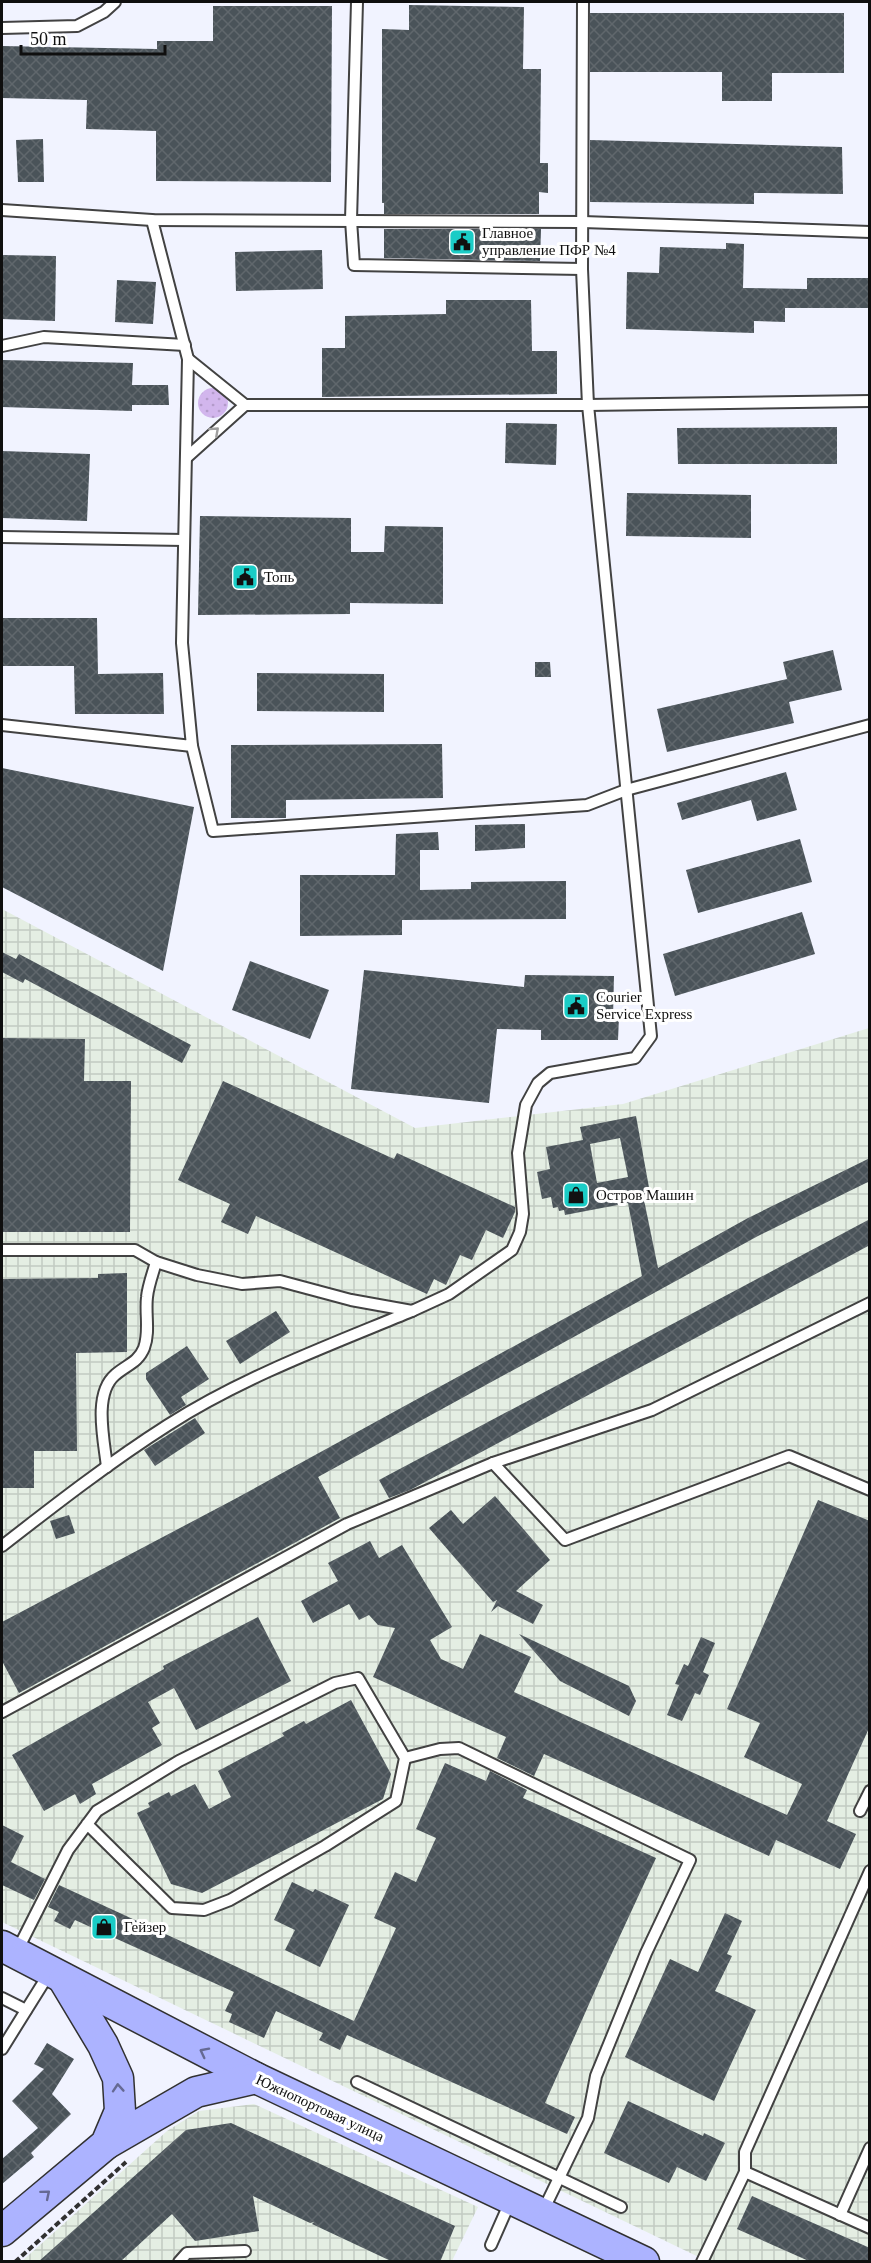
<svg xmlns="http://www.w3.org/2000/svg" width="871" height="2263" viewBox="0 0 871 2263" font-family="Georgia,serif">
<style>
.industrial{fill:url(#industrial-grid)}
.grass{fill:url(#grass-dots)}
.building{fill:url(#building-cross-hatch);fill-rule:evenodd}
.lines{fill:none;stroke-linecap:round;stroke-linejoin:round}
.lane-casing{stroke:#424242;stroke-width:14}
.secondary-casing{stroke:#313131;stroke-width:33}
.path{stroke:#313131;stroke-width:4;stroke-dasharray:6 3;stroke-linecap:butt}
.lane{stroke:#fff;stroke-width:10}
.secondary{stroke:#acb3ff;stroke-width:30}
.oneway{stroke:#9f9f9f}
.oneway2{stroke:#656993}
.labels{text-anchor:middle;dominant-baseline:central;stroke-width:6;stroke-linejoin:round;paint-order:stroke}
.poi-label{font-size:15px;fill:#0f0f0f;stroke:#fff;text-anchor:start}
.street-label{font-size:15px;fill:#0f0f0f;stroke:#fff}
</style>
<defs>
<pattern id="industrial-grid" width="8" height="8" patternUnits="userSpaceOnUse" patternTransform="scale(1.5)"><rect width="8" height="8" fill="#e4eee3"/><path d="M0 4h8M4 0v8" fill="none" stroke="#c2cbc2"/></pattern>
<pattern id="grass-dots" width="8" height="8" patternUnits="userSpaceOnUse" patternTransform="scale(1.5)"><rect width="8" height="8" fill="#d2b6ed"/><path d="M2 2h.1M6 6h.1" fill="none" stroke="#b39bca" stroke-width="1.8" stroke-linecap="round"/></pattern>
<pattern id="building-cross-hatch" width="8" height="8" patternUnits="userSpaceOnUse" patternTransform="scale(1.5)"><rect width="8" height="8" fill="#4a5359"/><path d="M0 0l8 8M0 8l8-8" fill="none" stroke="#60676c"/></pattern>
</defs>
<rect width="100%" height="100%" fill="#f1f3ff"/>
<!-- industrial -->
<g class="industrial">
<polygon points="2,909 415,1128 623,1104 869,1028 869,2261 707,2261 2,1922"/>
<polygon points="254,2104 478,2207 452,2261 21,2262 167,2131 199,2111"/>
</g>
<!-- grass -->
<circle class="grass" cx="213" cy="403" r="15"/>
<!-- building -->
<g class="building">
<polygon points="409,5 524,7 523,69 541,69 540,163 548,163 548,193 539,192 539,214 384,214 384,203 382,203 382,29 409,30"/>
<polygon points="213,6 332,6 331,182 156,181 156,131 86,129 87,100 2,98 2,46 157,49 157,41 213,41"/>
<polygon points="590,13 844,13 844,73 772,73 772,101 722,101 722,72 590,72"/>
<polygon points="43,139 44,182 18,182 16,140"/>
<polygon points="590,140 842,147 843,194 754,193 754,204 590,202"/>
<polygon points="384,229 541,229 540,261 384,258"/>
<polygon points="726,243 744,244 743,288 807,289 807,278 868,278 868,308 785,308 785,322 754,321 754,333 626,329 627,272 659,273 660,247 726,249"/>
<polygon points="322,250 323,289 236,291 235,252"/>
<polygon points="2,255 56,256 55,321 2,319"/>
<polygon points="117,280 156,282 153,324 115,322"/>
<polygon points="446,300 531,300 532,351 557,351 557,394 322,397 322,348 345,348 345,316 446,314"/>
<polygon points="2,360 133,363 132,385 168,385 169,405 132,405 132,411 2,407"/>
<polygon points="506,423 557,424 556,465 505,463"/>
<polygon points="837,427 837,464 678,464 677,428"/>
<polygon points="2,451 90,454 87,521 2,518"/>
<polygon points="627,493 751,495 751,538 626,536"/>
<polygon points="200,516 351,518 351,552 384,552 385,526 443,527 443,604 350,603 350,614 198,615"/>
<polygon points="2,618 97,618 98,674 163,673 164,714 75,714 74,666 2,666"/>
<polygon points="833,650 842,690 789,702 794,723 667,752 657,709 787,679 783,662"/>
<polygon points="535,662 550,662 551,677 535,677"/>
<polygon points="257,673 384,674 384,712 257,711"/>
<polygon points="442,744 443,798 286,800 286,818 231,818 231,745"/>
<polygon points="2,768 194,807 163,971 2,887"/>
<polygon points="786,772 797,810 757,821 751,800 682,820 677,803"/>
<polygon points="525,824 525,848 475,851 475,825"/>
<polygon points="438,832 439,850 420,850 420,890 471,889 471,882 566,881 566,919 402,920 402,935 300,936 300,875 395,875 396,834"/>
<polygon points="800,839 812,882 698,913 686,870"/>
<polygon points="802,912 815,954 675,996 663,954"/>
<polygon points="2,952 16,959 19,954 191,1045 182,1063 25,979 23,983 2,972"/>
<polygon points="250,961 329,990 310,1039 232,1010"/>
<polygon points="364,970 524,987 525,975 614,976 613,1017 619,1017 618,1040 541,1040 541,1030 497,1029 489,1103 351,1089"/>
<polygon points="2,1038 85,1039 84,1081 131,1081 130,1232 2,1232"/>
<polygon points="223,1081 394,1159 397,1153 515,1207 515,1212 503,1238 486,1230 472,1260 460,1255 446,1285 434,1279 427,1294 256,1216 248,1234 221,1222 230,1204 178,1180"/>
<path d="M636 1116 650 1193 643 1195 658 1268 748 1218 870 1158V1181L758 1236 318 1477 340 1518 19 1693 2 1661V1622L233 1500 642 1276 628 1203 565 1215 564 1210 559 1211 558 1207 553 1208 551 1197 542 1199 537 1172 550 1169 546 1147 583 1140 580 1127ZM620 1138 628 1177 597 1183 590 1144Z"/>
<polygon points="870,1219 870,1245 410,1490 389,1498 379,1480"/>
<polygon points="127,1273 127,1352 76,1353 77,1451 34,1451 34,1488 2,1488 2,1279 98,1278 98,1274"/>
<polygon points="276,1311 290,1332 240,1364 226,1341"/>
<polygon points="187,1346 209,1379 181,1397 186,1405 170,1415 146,1379 146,1373"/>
<polygon points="195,1418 205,1433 155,1466 144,1450"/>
<polygon points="495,1496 550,1560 516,1591 543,1605 533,1624 498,1606 491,1612 497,1600 493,1602 429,1528 451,1510 463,1524"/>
<polygon points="818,1500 870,1521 870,1726 827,1821 856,1834 840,1869 776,1840 769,1856 544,1754 534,1776 497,1758 506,1737 373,1677 395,1628 378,1625 369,1615 359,1620 349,1604 313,1623 301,1601 338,1581 328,1563 370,1541 379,1558 402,1545 452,1627 430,1640 441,1659 463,1669 480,1634 531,1657 514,1692 787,1815 802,1784 744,1757 760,1723 727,1709"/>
<polygon points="69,1515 75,1533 56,1539 50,1521"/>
<polygon points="258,1617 291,1681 196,1730 174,1688 148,1702 160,1723 152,1728 162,1745 92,1784 96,1794 80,1804 75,1794 44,1811 12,1755 164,1669 163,1666"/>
<polygon points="519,1634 629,1686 636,1701 629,1716 560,1681"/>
<polygon points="701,1637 715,1643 703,1672 709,1675 700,1695 695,1693 682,1721 667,1715 679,1685 675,1684 684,1664 688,1666"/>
<polygon points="351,1700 391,1774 383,1799 202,1893 171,1884 137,1813 150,1807 148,1803 169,1792 171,1796 195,1784 209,1809 231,1797 218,1771 284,1736 282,1733 304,1721 306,1724"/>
<polygon points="445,1763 486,1781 490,1771 527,1790 523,1798 656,1858 606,1966 545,2103 575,2117 567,2134 347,2035 340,2050 319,2040 323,2033 276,2011 264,2038 229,2022 232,2014 225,2011 234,1992 75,1920 70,1929 54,1921 59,1912 48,1907 59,1885 354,2021 396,1928 374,1918 395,1872 416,1882 436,1838 416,1829"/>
<polygon points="2,1825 24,1836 11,1862 45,1879 34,1900 2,1885"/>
<polygon points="292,1882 313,1892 315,1889 349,1905 320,1967 285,1950 295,1930 274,1920"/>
<polygon points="725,1913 742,1921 727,1954 732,1956 715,1991 756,2010 714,2101 625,2057 670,1959 698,1972"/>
<polygon points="47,2043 74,2059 52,2094 71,2114 31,2153 34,2157 2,2184 2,2159 38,2128 12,2101 44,2069 34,2064"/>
<polygon points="628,2101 703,2136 704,2133 725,2143 706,2181 677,2167 669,2183 604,2153"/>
<polygon points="231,2123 455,2226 440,2262 393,2262 312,2224 314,2222 310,2223 253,2196 259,2231 195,2241 172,2214 120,2262 38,2262 186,2130"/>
<polygon points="752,2196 870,2248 870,2262 811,2262 737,2229"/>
</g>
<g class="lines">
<defs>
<g id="lane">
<polyline points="357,2 351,220 354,265 582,269"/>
<polyline points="583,2 582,269 588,405 870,401"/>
<polyline points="2,28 77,26 104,12 115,2"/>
<polyline points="2,210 152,220 583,222 870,232"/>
<polyline points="2,346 44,337 185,345"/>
<polyline points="186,458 245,405"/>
<polyline points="2,537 184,540"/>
<polyline points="2,725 192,746 182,643 188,359 152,220"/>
<polyline points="192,746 213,831 587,805 626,790 870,725"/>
<polyline points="2,1250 135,1250 156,1262 197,1275 242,1284 280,1281 351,1300 412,1311 449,1294 512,1250 520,1232 523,1214 518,1153 526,1105 538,1083 550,1073 635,1058 651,1036 588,405 245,405 188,359"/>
<polyline points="493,1463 565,1540 789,1456 870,1490"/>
<path d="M107 1467C104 1440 93 1394 115 1375 126 1365 138 1363 144 1348 150 1332 145 1314 147 1297 148 1286 153 1273 156 1262"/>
<path d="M2 1546C56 1504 110 1462 168 1425 243 1377 330 1345 412 1311"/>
<polyline points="2,1712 347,1524 493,1463 652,1410 870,1303"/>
<polyline points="405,1758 440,1749 459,1748 690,1860 646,1953 596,2076 588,2118 542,2213"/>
<polyline points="860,1811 870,1791"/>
<polyline points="17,1951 68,1850 97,1811 179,1761 335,1683 358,1678 405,1758 396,1801 325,1846 230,1900 204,1910 172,1908 87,1824"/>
<polyline points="2,1998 26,2010"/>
<polyline points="2,2049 50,1972"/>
<polyline points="357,2082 621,2207"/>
<polyline points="745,2172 745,2152 870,1871"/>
<polyline points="840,2215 870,2148"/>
<polyline points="491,2245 510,2202"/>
<polyline points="179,2262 187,2253 245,2251"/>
<polyline points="702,2262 745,2172 870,2228"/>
</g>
<g id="secondary">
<polyline points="2,1946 256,2078 644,2262"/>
<polyline points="106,2144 196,2092 256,2078"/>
<polyline points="2,2231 106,2144 120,2111 118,2078 103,2045 64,1980"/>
</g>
</defs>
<!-- lane casing -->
<use href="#lane" class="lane-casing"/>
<!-- secondary casing -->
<use href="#secondary" class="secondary-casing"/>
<!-- path -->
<polyline class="path" points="15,2262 126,2162"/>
<!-- lane -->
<use href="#lane" class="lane"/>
<!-- secondary -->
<use href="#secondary" class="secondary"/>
</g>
<!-- one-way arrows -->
<defs><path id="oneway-chevron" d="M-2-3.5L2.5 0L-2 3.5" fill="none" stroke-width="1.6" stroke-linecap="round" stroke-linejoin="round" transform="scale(1.5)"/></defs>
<use class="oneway" href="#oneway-chevron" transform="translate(215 431) rotate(-42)"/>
<g class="oneway2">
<use href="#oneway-chevron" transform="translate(204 2052) rotate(-153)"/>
<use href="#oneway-chevron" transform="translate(118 2088) rotate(-94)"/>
<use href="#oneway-chevron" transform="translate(46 2194) rotate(-40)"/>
</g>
<!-- icons -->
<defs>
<symbol id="civic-square" viewBox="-11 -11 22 22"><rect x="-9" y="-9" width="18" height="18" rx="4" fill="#1accc6" stroke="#fff"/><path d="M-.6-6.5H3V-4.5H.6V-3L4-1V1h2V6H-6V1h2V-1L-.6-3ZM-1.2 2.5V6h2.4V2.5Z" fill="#111"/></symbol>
<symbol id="shop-square" viewBox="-11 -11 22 22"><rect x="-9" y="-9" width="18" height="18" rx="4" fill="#1accc6" stroke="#fff"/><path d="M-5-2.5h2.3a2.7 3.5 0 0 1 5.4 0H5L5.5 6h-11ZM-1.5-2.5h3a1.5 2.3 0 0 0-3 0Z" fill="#111"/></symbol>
</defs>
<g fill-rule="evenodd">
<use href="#civic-square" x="447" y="227" width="30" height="30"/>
<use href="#civic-square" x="230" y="562" width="30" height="30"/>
<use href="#civic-square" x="561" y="991" width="30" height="30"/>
<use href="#shop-square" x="561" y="1180" width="30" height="30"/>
<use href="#shop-square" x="89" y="1912" width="30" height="30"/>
</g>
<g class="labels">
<!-- poi labels -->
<g class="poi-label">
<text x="482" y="233">Главное<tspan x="482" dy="17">управление ПФР №4</tspan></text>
<text x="264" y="577">Топь</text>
<text x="596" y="997">Courier<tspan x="596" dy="17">Service Express</tspan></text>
<text x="596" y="1195">Остров Машин</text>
<text x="124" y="1927">Гейзер</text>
</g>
<!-- street labels -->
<g class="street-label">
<text transform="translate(320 2108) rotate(25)">Южнопортовая улица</text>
</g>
</g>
<!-- border -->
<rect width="871" height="2263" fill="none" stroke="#0f0f0f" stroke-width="6"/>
<!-- scale -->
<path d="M21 45v9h144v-9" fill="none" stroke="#0f0f0f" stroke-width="3"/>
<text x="30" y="45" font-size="18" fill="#0f0f0f" stroke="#ffffff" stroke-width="4.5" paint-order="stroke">50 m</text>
</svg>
